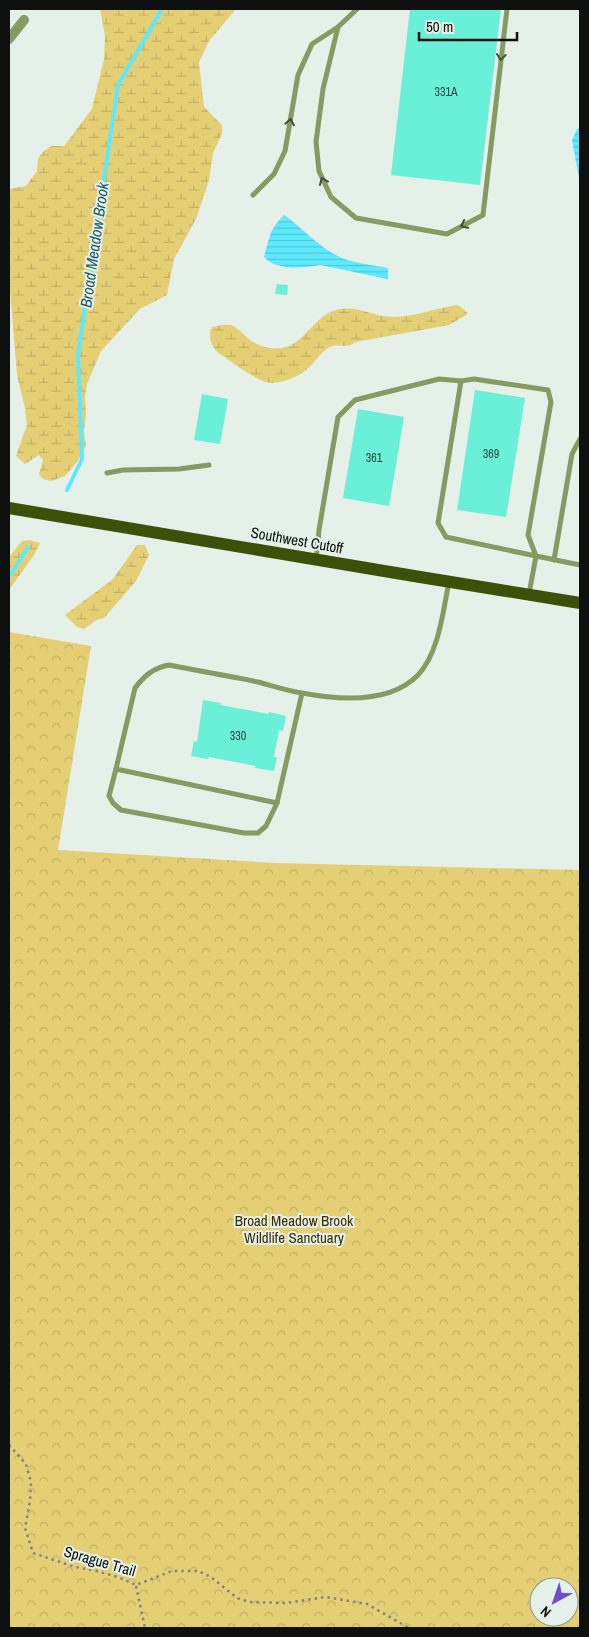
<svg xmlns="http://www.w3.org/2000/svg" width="589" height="1637" viewBox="0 0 589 1637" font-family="'Archivo Narrow',sans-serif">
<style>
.wetland{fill:url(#wetland-marsh)}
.park{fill:url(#park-crowns);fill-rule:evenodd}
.water{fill:url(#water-rules)}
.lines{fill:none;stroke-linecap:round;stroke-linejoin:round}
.stream{stroke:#5deafe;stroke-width:4}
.building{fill:#6af0d8}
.path{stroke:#7e8681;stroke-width:2.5;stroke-dasharray:2.5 4;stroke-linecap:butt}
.service{stroke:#869a61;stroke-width:5}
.minor{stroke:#869a61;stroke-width:10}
.primary{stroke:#3d4f08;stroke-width:12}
.oneway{stroke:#434e33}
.labels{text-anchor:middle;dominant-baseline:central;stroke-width:4;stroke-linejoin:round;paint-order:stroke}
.number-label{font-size:12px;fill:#244840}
.street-label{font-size:15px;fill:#0d100e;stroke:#e5f0e8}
.park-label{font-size:15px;fill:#392f02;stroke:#e5f0e8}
.water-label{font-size:16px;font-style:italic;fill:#1f5a63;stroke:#e5f0e8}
</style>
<defs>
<pattern id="wetland-marsh" width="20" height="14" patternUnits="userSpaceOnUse" patternTransform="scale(1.25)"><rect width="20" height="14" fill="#e5cf75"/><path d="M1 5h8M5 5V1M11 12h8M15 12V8" fill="none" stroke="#c3b164"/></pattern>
<pattern id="park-crowns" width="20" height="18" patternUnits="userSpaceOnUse" patternTransform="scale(1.25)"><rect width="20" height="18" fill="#e5cf75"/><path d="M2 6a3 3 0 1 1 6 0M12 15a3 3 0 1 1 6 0" fill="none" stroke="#c3b164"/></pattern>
<pattern id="water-rules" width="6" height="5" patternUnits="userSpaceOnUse" patternTransform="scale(1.25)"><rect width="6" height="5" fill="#5deafe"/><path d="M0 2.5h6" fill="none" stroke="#50c8d8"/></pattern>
</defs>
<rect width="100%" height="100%" fill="#e5f0e8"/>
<!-- wetland -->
<g class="wetland">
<polygon points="100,9 236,9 209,41 199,62 204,107 222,125 222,134 213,153 209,180 196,219 174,259 167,295 140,309 101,351 87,384 85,397 86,414 84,431 86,446 77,462 65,476 51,481 43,479 39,474 43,460 39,455 25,464 16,456 27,425 25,408 17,375 10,291 9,288 9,189 26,186 37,171 38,158 43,152 51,146 64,146 92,109 104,59 105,36"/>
<path d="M457 305 461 307 468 314 449 325 356 342C345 350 337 342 328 348 319 354 314 364 306 370 297 378 278 385 266 382 253 378 232 362 220 354 212 348 207 337 212 327 218 326 224 324 231 325 236 327 240 331 243 334 255 345 266 350 281 348 303 346 312 319 333 311 356 303 371 317 393 317 415 317 436 308 457 305Z"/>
<polygon points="30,540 40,543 34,555 9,590 9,557 22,541"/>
<polygon points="137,545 145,545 149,555 136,581 105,617 95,621 84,629 77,627 65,615 113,579"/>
</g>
<!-- park -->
<path class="park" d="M9 632 91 646 58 850 275 863 580 870V1628H9ZM539 1587H569V1617H539Z"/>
<!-- water -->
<g class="water">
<polygon points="580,128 580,184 572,140 577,129"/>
<path d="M284 215C303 228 317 246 338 256 351 263 373 265 388 268V279L320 265C304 268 276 271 264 257 270 237 269 230 284 215Z"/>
</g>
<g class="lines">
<!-- stream -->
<g class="stream">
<polyline points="67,490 82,459 78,355 118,85 162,9"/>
<polyline points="9,577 28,547"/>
</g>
</g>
<!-- building -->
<g class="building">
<polygon points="410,9 501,9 480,185 391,175"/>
<polygon points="277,284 288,285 287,295 275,294"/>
<polygon points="475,390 525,398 506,517 457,510"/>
<polygon points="202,394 228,399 220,444 194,440"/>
<polygon points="358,409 404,417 389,506 343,498"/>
<polygon points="203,700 221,703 220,705 269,714 269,712 286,716 283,731 279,730 274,757 277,757 274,771 255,768 256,766 209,757 208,759 191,756 194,741 197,742"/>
</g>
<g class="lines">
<!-- path -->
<g class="path">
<polyline points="9,1445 26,1464 31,1482 30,1501 25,1528 33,1553 75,1567 93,1570 118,1577 136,1585 172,1571 198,1571 211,1577 237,1598 249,1602 286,1603 326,1597 367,1604 409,1628"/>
<polyline points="136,1586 145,1628"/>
</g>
<!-- service -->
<g class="service">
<polyline points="338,27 323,89 316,142 319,171 331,197 356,218 447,234 483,215 507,9"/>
<polyline points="253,195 274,174 285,151 298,75 312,44 338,27 357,9"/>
<polyline points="107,473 123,470 179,469 209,465"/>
<polyline points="316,560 319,530 338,417 355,400 439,379 461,381"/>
<polyline points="554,560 572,454 580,439"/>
<polyline points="529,594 536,556 446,537 438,523 461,381 474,379 548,390 551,402 528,535 536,556 580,565"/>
<path d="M302 693 277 803 116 769 135 688C144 676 153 668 169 665 199 671 229 676 258 682 273 686 288 691 302 693 339 700 390 704 418 675 439 653 443 611 449 582"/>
<polyline points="116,769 109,796 113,803 121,810 244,833 258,833 266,826 277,803"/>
</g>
<!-- minor -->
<polyline class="minor" points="9,39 24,20"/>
<!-- primary -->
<polyline class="primary" points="9,508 414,576 580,603"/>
</g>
<!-- one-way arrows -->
<defs><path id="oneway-chevron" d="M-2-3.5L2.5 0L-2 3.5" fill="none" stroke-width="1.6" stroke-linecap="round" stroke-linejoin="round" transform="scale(1.25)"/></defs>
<g class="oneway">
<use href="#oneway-chevron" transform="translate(501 57) rotate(97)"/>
<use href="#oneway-chevron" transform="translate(290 122) rotate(-80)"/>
<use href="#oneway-chevron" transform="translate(323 181) rotate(-113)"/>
<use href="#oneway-chevron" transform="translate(464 225) rotate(152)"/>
</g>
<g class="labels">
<!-- number labels -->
<g class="number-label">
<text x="446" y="92">331A</text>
<text x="491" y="454">369</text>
<text x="374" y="458">361</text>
<text x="238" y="736">330</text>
</g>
<!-- street labels -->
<g class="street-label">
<text transform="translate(297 540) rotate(10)">Southwest Cutoff</text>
<text transform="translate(100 1561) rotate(16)">Sprague Trail</text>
</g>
<!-- park labels -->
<g class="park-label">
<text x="294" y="1220">Broad Meadow Brook<tspan x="294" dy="17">Wildlife Sanctuary</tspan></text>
</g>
<!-- water labels -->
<g class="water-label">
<text transform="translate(94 245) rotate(-82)">Broad Meadow Brook</text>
</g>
</g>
<!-- border -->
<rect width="589" height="1637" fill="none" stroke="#0d100e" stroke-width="20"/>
<!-- north arrow -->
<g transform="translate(554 1602) rotate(220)"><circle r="24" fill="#e5f0e8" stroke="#8f9691"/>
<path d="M0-4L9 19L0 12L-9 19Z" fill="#704fc8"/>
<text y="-8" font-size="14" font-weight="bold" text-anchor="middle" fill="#0d100e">N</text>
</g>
<!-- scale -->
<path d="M419 32v8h98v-8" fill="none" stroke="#0d100e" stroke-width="2.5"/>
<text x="426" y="32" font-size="15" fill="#0d100e" stroke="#e5f0e8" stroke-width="4" paint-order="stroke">50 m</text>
</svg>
